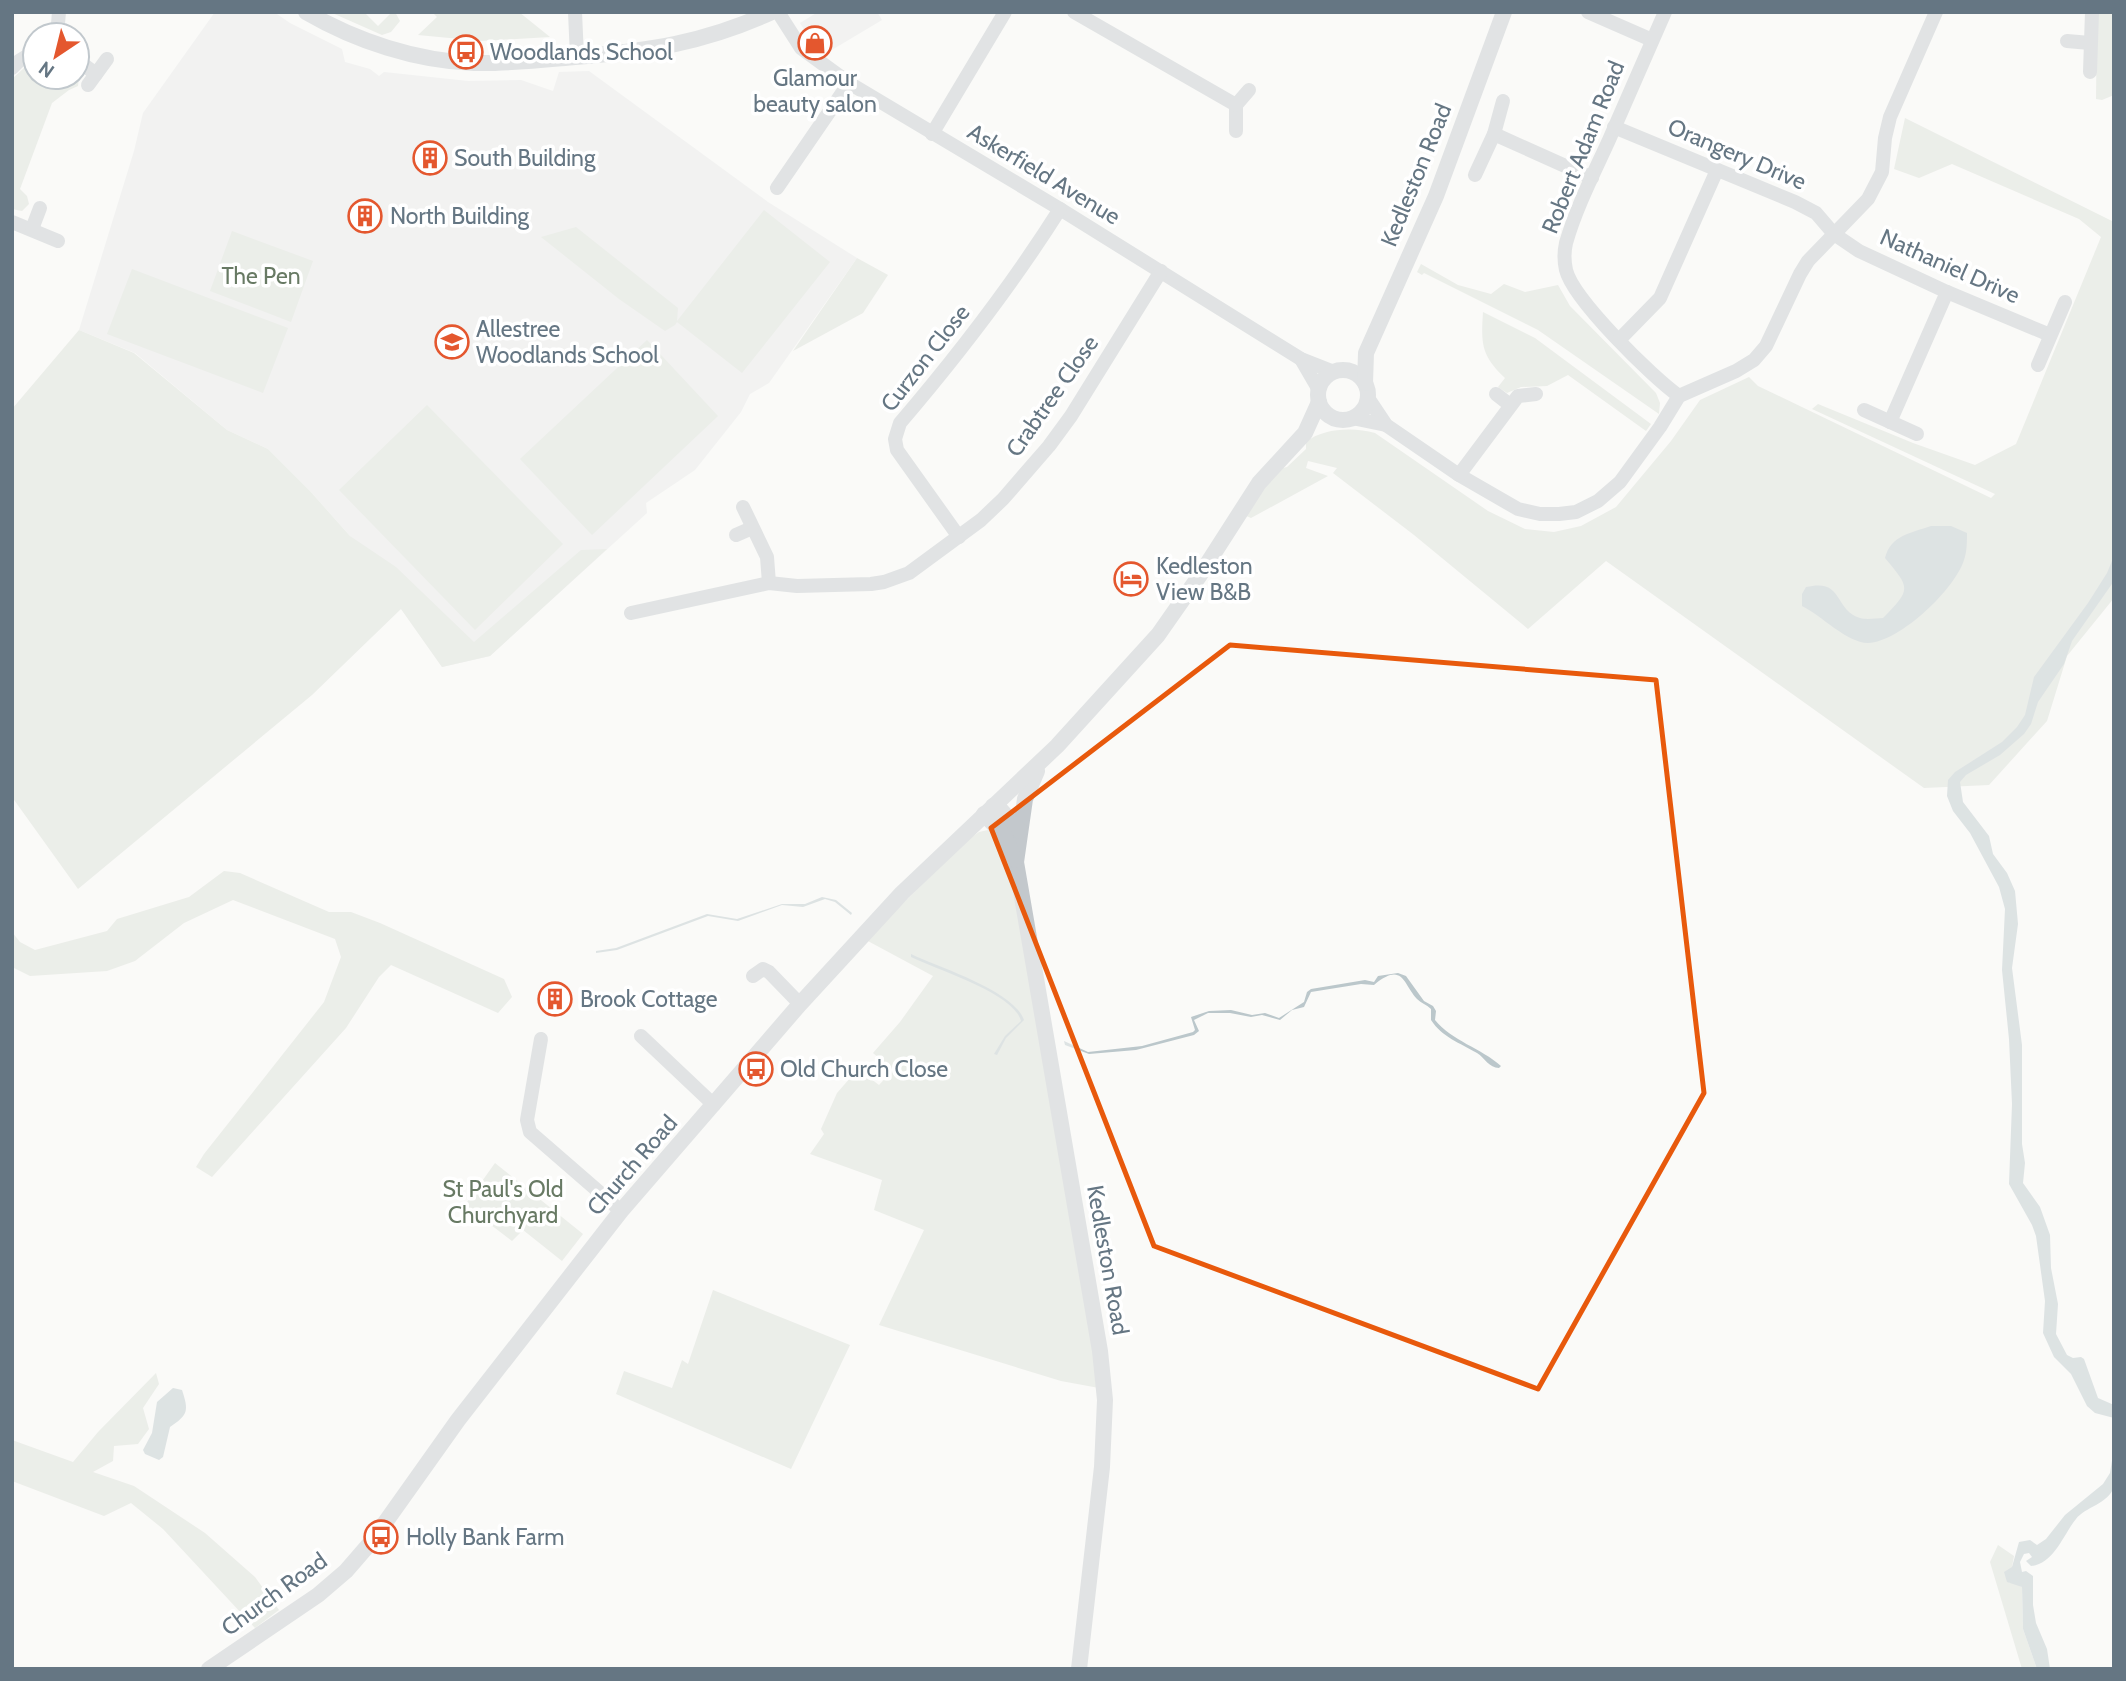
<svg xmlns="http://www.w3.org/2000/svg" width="2126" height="1681" viewBox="0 0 2126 1681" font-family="Cabin,sans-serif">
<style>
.built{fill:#e8e9e9}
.green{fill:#dadfd7}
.water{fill:#bbc7cb}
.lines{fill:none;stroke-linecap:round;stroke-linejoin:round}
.minor{stroke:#c3c8cc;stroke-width:14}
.tertiary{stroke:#c3c8cc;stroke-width:16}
.marked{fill:none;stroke:#e8590c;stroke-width:5;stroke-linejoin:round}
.labels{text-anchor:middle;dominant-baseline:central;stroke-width:7;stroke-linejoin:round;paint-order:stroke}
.poi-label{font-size:23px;fill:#657683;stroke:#fff;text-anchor:start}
.street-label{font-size:23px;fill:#657683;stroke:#fff}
.park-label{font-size:23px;fill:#687a64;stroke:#fff}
</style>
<rect width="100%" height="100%" fill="#fafaf8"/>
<!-- built -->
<g class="built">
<polygon points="215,12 274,12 290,23 342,49 345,62 370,69 379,76 384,72 468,81 521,80 553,91 559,72 589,71 768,202 857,258 769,383 750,394 741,412 695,470 646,503 647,513 490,656 442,667 350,536 310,491 268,449 227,430 135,353 79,330 134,151 143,113"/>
<polygon points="818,12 877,12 882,20 820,57 800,23"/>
</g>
<!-- green -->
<g class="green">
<polygon points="330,12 364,12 378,26 392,12 395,12 400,21 391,32 382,35"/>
<polygon points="432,12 519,12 550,37 481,41 418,35 437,17"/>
<polygon points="2097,12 2114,12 2114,95 2102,100 2096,99"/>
<polygon points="35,63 35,77 77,77 77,73 79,77 78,86 69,90 52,103 20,189 27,196 29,204 22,211 12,209 12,79 24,68"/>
<path d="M1905 118 2114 222V598L2067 656 2047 721 1989 785 1924 788 1606 561 1528 629 1414 535 1333 473 1337 468 1308 461 1306 468 1328 476 1251 518 1244 515 1279 469 1287 467 1306 449V442C1323 428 1354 427 1375 433L1488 511 1525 529 1554 532 1581 526 1616 507 1671 441 1700 400 1749 377 1758 386 1991 498 1995 494 1812 409 1818 404 1913 443 1975 465 2016 444 2101 237 2079 219 1952 164 1919 178 1894 169Z"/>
<polygon points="764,210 830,262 742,373 677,322 675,325 665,331 619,299 541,237 576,227 678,308 677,321"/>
<polygon points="232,231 313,261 291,322 210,291"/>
<polygon points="857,258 888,275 863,313 793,351"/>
<polygon points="1421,264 1458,285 1491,294 1504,284 1525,292 1558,285 1570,306 1656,393 1660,403 1659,414 1538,330 1424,273 1422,275 1417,272"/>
<polygon points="132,269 288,328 263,393 107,334"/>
<path d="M1483 312 1535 338 1651 424 1646 431 1568 375 1547 386 1521 387 1507 393 1498 387 1505 378C1481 355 1481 344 1483 312Z"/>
<polygon points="79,330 134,353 227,430 268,449 310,491 350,536 396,567 474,642 581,550 607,549 490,656 442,667 401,609 312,695 78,889 12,797 12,409"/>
<polygon points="647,340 718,416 592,535 520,459"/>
<polygon points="427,405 563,544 475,630 339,490"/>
<polygon points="988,830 997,835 1010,860 1099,1388 1061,1381 879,1325 924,1230 874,1210 882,1180 810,1154 824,1134 821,1129 837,1093 858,1069 879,1085 893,1070 873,1053 900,1022 933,976 866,940 966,841 979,832"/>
<polygon points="224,871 240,873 329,912 351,912 380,923 504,979 512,997 498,1013 391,965 379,977 346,1028 212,1177 196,1167 204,1154 324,1002 341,957 335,939 233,900 184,923 135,961 107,971 30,976 12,967 12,932 20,942 35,950 107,931 117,919 189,897"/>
<polygon points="495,1163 583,1234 562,1261 523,1230 512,1241 465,1205"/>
<polygon points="713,1290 850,1345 791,1469 616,1394 624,1371 672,1388 682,1360 688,1364"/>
<polygon points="156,1373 159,1384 143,1408 149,1429 138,1444 114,1446 113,1461 93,1472 134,1486 205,1533 255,1577 279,1610 255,1628 163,1529 131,1503 104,1516 12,1481 12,1440 73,1462 98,1432"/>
<polygon points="1998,1545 2014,1556 2009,1583 2015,1583 2022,1587 2023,1629 2037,1669 2022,1669 1990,1562"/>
</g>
<!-- water -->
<g class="water">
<path d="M1931 526H1951L1967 533C1967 541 1967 552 1964 560 1955 589 1900 642 1868 643 1847 643 1821 615 1802 606V594L1806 587C1844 578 1833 609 1860 618 1867 620 1877 618 1883 618 1912 589 1910 588 1885 558 1891 535 1911 533 1931 526Z"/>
<polygon points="2114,556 2114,581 2072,641 2064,664 2038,702 2031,724 2024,734 2000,755 1966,775 1960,782 1963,802 1989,836 1993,854 2007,873 2015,891 2018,924 2012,968 2022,1045 2022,1144 2025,1163 2023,1183 2040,1207 2050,1235 2051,1268 2058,1304 2056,1334 2067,1355 2073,1358 2081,1357 2084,1359 2098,1398 2114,1405 2114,1418 2095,1413 2087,1406 2071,1374 2054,1357 2043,1333 2045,1301 2036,1236 2032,1225 2009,1184 2012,1104 2009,1039 2002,970 2005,909 1999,887 1970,833 1953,811 1947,796 1948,780 1955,772 2002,742 2017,727 2025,715 2034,677 2088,603 2107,573"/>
<polygon points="822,897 836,900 852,913 851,915 835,902 825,899 803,907 782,905 738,921 708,916 617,950 596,953 596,951 616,948 707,914 737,919 782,904 805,904"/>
<path d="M911 954C940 968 1013 990 1024 1020L1006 1038 997 1055 994 1054 1005 1036 1021 1021C1014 993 937 970 911 957Z"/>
<path d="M1398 973 1406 976 1424 1001 1433 1006 1436 1011 1435 1020C1452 1041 1481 1048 1501 1066L1499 1068C1489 1068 1485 1058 1477 1053 1460 1043 1442 1037 1431 1020V1009C1427 1005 1421 1003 1417 999 1403 984 1403 961 1374 985L1361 984 1311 992 1304 1007 1292 1010 1280 1020 1262 1015 1251 1017 1230 1013H1208L1194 1020 1199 1031 1194 1035 1136 1050 1089 1054 1065 1045 1064 1041 1088 1052 1142 1046 1193 1032 1195 1030 1191 1017 1209 1011 1231 1010 1252 1015 1265 1013 1279 1018 1304 1002 1307 992 1311 989 1365 980 1374 982 1378 976Z"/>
<path d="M173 1388 182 1390C189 1411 188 1415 170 1427L163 1457 159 1460 145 1454 143 1450 152 1433 157 1402Z"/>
<path d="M2114 1448C2114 1459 2117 1477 2114 1487 2108 1504 2085 1507 2076 1519 2063 1535 2054 1564 2031 1566L2026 1561 2032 1557 2029 1553 2024 1554 2020 1562 2022 1572 2026 1571 2033 1576V1605L2036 1623 2047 1649 2050 1669H2037L2023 1629 2022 1587 2007 1582 2004 1572 2012 1567 2019 1542 2030 1540 2037 1545 2046 1539 2065 1515 2103 1484 2110 1473Z"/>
</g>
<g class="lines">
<!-- minor -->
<g class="minor">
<polyline points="575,12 577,57"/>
<polyline points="778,12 801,48 849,83 1060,209 1301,359 1334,372"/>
<polyline points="1074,12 1236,105 1236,131"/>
<polyline points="1588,12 1652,40"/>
<path d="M1665 12C1646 55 1628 97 1609 140 1594 173 1576 208 1566 243 1564 252 1564 261 1566 270 1573 299 1652 377 1679 396"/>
<polyline points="57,35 59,12"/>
<polyline points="2067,41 2090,43"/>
<polyline points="77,60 96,74"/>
<polyline points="12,68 19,61 35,51"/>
<polyline points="2090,72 2092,12"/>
<polyline points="88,85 107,59"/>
<polyline points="1236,105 1249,90"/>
<polyline points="1614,127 1795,202 1816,213 1834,234 1859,251 1947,292 2050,335"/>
<polyline points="932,134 1005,12"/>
<polyline points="1494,134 1592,178"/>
<polyline points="1475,175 1494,134 1503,101"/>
<polyline points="777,188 849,83"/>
<polyline points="12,222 58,241"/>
<polyline points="32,229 40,208"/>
<polyline points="1619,340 1660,298 1717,170"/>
<polyline points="1301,359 1319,390"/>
<polyline points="2038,365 2065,302"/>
<polyline points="1496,394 1510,405"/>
<polyline points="1368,398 1386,425 1459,475 1518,509 1540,514 1559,514 1576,512 1598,501 1620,482 1660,427 1679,396 1736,371 1754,360 1766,346 1800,274 1808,261 1868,199 1882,172 1885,138 1890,117 1936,12"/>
<polyline points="1864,410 1917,434"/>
<polyline points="1352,418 1386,425"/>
<polyline points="1890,422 1947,292"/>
<polyline points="1459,475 1518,396 1536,394"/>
<polyline points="743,507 767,557 769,583"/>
<polyline points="736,535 752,528"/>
<path d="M959 537 897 450 895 439 900 423C958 355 1012 285 1060 209"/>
<polyline points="631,613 769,583 797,586 871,584 884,582 909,573 981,520 1003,499 1049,446 1071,416 1161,271"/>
<polyline points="753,976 763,969 769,972 800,1004"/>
<polyline points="641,1036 714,1105"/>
<polyline points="541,1039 527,1120 530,1132 621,1211"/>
</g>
<!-- tertiary -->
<g class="tertiary">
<path d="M306 12C356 41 416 61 474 63 507 64 542 60 575 57 649 51 704 43 772 12"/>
<circle cx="1343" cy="395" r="25"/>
<polyline points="1365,383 1366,353 1436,196 1504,12"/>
<polyline points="1037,771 1025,799 1016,862 1100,1351 1105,1400 1102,1467 1079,1669"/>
<polyline points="993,806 999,808 1020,831"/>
<polyline points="984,814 1004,835 1015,860"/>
<polyline points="209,1669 318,1595 346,1571 372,1541 458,1420 621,1211 800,1004 902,893 1057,746 1158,635 1200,575 1259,483 1305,433 1319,402"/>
</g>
</g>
<!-- marked area -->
<path d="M0 0H2126V1681H0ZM1230 645 1656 680 1704 1093 1538 1389 1154 1246 991 828Z" fill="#fafaf8" fill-opacity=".55" fill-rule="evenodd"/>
<path class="marked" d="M1230 645 1656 680 1704 1093 1538 1389 1154 1246 991 828Z"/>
<!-- icons -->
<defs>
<symbol id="shop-ring" viewBox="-11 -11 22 22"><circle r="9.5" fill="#fff" stroke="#e4572e" stroke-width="1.5"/><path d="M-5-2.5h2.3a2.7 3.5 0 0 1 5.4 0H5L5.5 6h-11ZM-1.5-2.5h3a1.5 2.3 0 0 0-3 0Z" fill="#e4572e"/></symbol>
<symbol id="bus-ring" viewBox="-11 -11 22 22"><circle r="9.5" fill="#fff" stroke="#e4572e" stroke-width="1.5"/><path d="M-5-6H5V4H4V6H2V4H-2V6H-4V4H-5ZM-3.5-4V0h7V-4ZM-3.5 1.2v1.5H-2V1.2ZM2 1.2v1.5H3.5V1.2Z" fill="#e4572e"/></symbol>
<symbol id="building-ring" viewBox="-11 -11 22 22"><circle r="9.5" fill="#fff" stroke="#e4572e" stroke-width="1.5"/><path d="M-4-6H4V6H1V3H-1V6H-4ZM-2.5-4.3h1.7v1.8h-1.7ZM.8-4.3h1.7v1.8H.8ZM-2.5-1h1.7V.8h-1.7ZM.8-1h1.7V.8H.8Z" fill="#e4572e"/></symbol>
<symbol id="school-ring" viewBox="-11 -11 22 22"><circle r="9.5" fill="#fff" stroke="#e4572e" stroke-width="1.5"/><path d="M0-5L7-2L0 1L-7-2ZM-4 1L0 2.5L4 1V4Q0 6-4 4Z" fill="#e4572e"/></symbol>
<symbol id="hotel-ring" viewBox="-11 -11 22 22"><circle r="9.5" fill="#fff" stroke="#e4572e" stroke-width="1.5"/><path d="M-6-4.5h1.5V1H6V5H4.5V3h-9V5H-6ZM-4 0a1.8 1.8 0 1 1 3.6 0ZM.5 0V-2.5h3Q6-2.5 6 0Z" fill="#e4572e"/></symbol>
</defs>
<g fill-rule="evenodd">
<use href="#shop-ring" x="796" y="24" width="38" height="38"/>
<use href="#bus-ring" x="447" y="33" width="38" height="38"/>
<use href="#building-ring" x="411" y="139" width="38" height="38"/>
<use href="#building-ring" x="346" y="197" width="38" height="38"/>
<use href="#school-ring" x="433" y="323" width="38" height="38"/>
<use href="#hotel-ring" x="1112" y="560" width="38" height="38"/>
<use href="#building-ring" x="536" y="980" width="38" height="38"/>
<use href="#bus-ring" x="737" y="1050" width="38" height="38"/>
<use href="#bus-ring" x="362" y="1518" width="38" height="38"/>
</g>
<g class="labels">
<!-- poi labels -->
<g class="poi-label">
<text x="490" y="52">Woodlands School</text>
<text x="815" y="78" text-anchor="middle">Glamour<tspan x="815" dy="26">beauty salon</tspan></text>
<text x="454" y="158">South Building</text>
<text x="390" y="216">North Building</text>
<text x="476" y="329">Allestree<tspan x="476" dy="26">Woodlands School</tspan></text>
<text x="1156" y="566">Kedleston<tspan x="1156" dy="26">View B&amp;B</tspan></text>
<text x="580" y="999">Brook Cottage</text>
<text x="780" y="1069">Old Church Close</text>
<text x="406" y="1537">Holly Bank Farm</text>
</g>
<!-- street labels -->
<g class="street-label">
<text transform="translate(1583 147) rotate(-68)">Robert Adam Road</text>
<text transform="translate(1737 154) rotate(23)">Orangery Drive</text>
<text transform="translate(1044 174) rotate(31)">Askerfield Avenue</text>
<text transform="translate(1416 175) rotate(-68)">Kedleston Road</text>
<text transform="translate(1950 266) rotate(24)">Nathaniel Drive</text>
<text transform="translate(925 358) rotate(-52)">Curzon Close</text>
<text transform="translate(1052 396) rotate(-55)">Crabtree Close</text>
<text transform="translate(632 1165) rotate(-49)">Church Road</text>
<text transform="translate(1108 1260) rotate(80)">Kedleston Road</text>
<text transform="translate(274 1594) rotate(-36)">Church Road</text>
</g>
<!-- park labels -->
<g class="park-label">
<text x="261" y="276">The Pen</text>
<text x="503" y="1189">St Paul's Old<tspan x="503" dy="26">Churchyard</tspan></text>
</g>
</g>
<!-- border -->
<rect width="2126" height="1681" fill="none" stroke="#657683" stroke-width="28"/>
<!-- north arrow -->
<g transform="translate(56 56) rotate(215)"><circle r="33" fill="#ffffff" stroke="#c1c8cd" stroke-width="2"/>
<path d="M0-5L12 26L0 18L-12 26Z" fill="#e4572e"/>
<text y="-10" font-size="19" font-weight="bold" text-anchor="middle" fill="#657683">N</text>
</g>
</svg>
